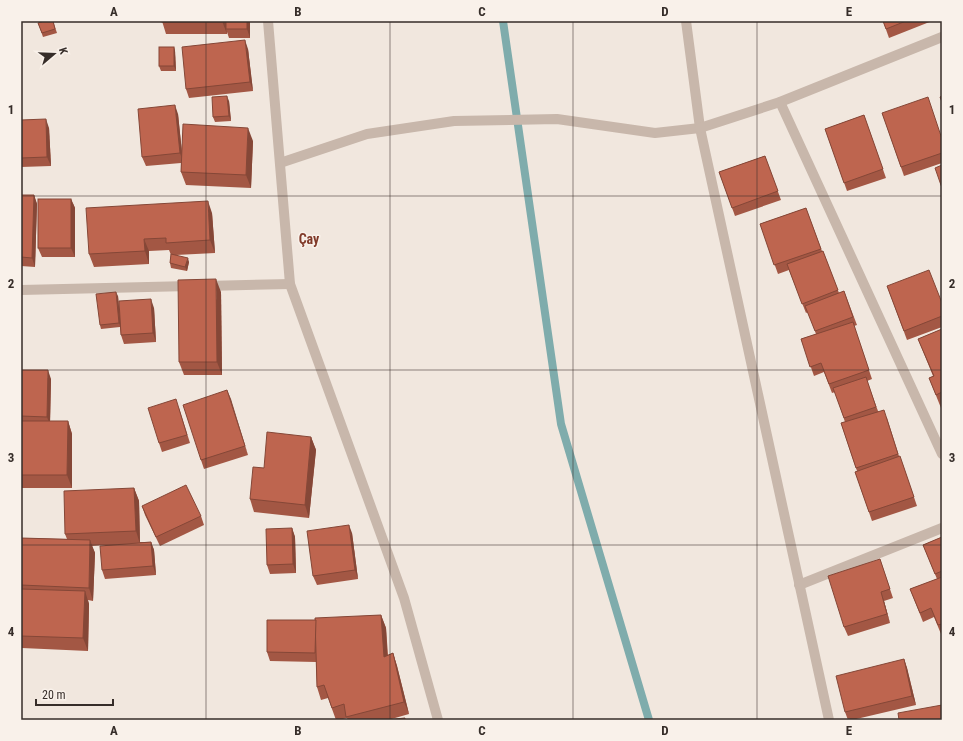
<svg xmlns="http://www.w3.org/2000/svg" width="963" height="741" viewBox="0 0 963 741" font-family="'Roboto Condensed',sans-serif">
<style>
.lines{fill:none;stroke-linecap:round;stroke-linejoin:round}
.stream{stroke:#7facac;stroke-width:8}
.service{stroke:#c8b7ab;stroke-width:10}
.minor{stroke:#c8b7ab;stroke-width:10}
.wall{fill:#a35744}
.shaded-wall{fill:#854737}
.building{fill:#be654f;stroke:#854737}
.grid{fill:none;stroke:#362d29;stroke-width:1;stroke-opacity:0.55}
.labels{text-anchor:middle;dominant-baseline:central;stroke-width:3;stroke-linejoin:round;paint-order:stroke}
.district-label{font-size:14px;font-weight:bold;fill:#803928;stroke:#f9f1ea}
.neatline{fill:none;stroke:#362d29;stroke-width:1.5}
.grid-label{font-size:13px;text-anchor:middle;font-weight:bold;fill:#362d29}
</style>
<rect width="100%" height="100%" fill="#f1e7de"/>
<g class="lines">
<!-- stream -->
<polyline class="stream" points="503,21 561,424 649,720"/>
<!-- service -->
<polyline class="service" points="280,163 367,134 454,121 557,119 655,133 700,128"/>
<!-- minor -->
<g class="minor">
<polyline points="268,21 290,284 404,598 438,720"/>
<polyline points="686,21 700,128 829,720"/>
<polyline points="780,102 942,454"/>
<polyline points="700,128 780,102 942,37"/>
<polyline points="206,286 290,284"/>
<polyline points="21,290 190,286"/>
<polyline points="799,585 942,528"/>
</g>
</g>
<!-- wall -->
<g class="wall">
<polygon points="53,21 57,33 43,37 38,23"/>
<polygon points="162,21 250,21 250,38 229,38 227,32 227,34 166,34"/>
<polygon points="883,21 932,21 889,38"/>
<polygon points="174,47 175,51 176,71 161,71 159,66"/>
<polygon points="248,49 253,91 189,98 186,89"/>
<polygon points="229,101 231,121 215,122 213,117"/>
<polygon points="882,113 942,138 942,163 904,176"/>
<polygon points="178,114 182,153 253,141 251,188 186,185 181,172 181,163 146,166 142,157"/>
<polygon points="864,115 886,178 847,191 825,129"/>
<polygon points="21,120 49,128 51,166 21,167"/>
<polygon points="765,156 781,200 735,216 719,172"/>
<polygon points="21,195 34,195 37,204 35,267 21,266"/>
<polygon points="71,199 75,208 75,257 42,257 38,248"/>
<polygon points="806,208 822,251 823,251 839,293 844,291 857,325 854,326 872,379 867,381 878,411 887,418 899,456 903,465 917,506 872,521 855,472 857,471 841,423 845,422 835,392 832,393 824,372 814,376 801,339 816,334 808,312 806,313 789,270 778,274 760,224"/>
<polygon points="212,213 215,253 176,255 189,262 187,271 171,268 170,263 171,255 169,250 149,251 149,264 94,267 89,254"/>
<polygon points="887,286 942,303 942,327 907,340"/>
<polygon points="221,292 222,375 184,375 179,362"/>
<polygon points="118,296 119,310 154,308 156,342 124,344 121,335 120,327 101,329 100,325"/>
<polygon points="942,329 942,407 941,408 929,378 933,376 918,339"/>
<polygon points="21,370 51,379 50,421 68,421 72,434 72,488 21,488"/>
<polygon points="227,390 248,455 204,469 201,460"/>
<polygon points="179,408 190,443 162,452 159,443"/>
<polygon points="311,437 316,450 309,518 254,512 250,499 264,468"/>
<polygon points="134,488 139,501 140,542 151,542 154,550 156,575 105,579 102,570 105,545 92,546 95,553 93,601 88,600 89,604 88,651 22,648 21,644 21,538 67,539 65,534"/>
<polygon points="142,506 201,516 204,525 160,546 145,515"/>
<polygon points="292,528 295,537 296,573 270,574 267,565"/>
<polygon points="352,533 358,579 317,585 313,576"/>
<polygon points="942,537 942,634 941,634 934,617 923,622 910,589 937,579 923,545"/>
<polygon points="880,559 893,598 884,601 890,623 848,636 844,627"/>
<polygon points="381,615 386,628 388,655 393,653 397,666 409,714 388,720 406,720 348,720 347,718 339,720 336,720 328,698 321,700 317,687 316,662 270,661 267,652 315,620"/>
<polygon points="904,659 907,668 916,705 852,720 848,720 845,712"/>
</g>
<!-- shaded-wall -->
<g class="shaded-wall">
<polygon points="222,21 227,21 226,29 227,34"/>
<polygon points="247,21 250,21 250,38 247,29"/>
<polygon points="245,40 248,49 253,91 250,82"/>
<polygon points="174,47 175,51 176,71 174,66"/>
<polygon points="227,96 229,101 231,121 229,116"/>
<polygon points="175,105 178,114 183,162 180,153"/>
<polygon points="46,119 49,128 51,166 47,157"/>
<polygon points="248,128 253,141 251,188 246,175"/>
<polygon points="34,195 37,204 35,267 32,258"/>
<polygon points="71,199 75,208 75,257 71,248"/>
<polygon points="208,201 212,213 215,253 210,240"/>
<polygon points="144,239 149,251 149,264 145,251"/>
<polygon points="188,258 189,262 187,271 185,267"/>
<polygon points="216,279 221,292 222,375 217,362"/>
<polygon points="116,292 118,296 121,327 119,323"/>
<polygon points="151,299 154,308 156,342 153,333"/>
<polygon points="48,370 51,379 50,425 47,417"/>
<polygon points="227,390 231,399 248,455 245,446"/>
<polygon points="68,421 72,434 72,488 67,475"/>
<polygon points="311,437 316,450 309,518 305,505"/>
<polygon points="134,488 139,501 140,544 136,531"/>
<polygon points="349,525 352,533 358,579 355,570"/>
<polygon points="292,528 295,537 296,573 293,564"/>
<polygon points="90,540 95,553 93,601 89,588"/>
<polygon points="151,542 154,550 156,575 153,566"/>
<polygon points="85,591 89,604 88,651 83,638"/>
<polygon points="881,592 884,601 890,623 887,614"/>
<polygon points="381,615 386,628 388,670 384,657"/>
<polygon points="393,653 397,666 409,714 404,702"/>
<polygon points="904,659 907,668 916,705 912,696"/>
</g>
<!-- building -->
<g class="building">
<polygon points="44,21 53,21 55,29 42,33 38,23"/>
<rect x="162" y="21" width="60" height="1"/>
<rect x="226" y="21" width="21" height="8"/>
<polygon points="883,21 906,21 886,29"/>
<polygon points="245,40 250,82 186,89 182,47"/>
<rect x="159" y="47" width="15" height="19"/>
<polygon points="227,96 229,116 213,117 212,97"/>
<polygon points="942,96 942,102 940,97"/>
<polygon points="928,97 942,139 942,153 901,167 882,113"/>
<polygon points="175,105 180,153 142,157 138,109"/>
<polygon points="864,115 883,169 844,183 825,129"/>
<polygon points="46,119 47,157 21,158 21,120"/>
<polygon points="183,124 248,128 246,175 181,172"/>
<polygon points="765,156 778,191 732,208 719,172"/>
<polygon points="942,165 942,188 935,168"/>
<polygon points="21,195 34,195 32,258 21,257"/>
<rect x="38" y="199" width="33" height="49"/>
<polygon points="208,201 210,240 166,243 166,238 144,239 145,251 89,254 86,208"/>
<polygon points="806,208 821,249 774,265 760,224"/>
<polygon points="823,251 838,290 802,304 787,264"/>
<polygon points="171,254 188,258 185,267 170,263"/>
<polygon points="929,270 942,303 942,316 904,331 887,286"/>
<polygon points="216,279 217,362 179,362 178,280"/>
<polygon points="844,291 853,317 815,331 805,306"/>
<polygon points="116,292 119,323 100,325 96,294"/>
<polygon points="151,299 153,333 121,335 119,301"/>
<polygon points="853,322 869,370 829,384 821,363 810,367 801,339"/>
<polygon points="942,329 942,392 936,395 929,378 934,376 918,339"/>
<polygon points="21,370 48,370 47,417 21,416"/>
<polygon points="866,377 876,407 844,418 833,388"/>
<polygon points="227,390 245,446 201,460 183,405"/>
<polygon points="176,399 187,435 159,443 148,408"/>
<polygon points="884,410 898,454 856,468 841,423"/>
<polygon points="21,421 68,421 67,475 21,475"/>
<polygon points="267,432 311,437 305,505 250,499 253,467 264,468"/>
<polygon points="900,456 914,497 869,512 855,472"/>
<polygon points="186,485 201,516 156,537 142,506"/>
<polygon points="134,488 136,531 65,534 64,491"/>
<polygon points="349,525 355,570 313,576 307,531"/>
<polygon points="292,528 293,564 267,565 266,529"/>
<polygon points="942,537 942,571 935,574 923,545"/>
<polygon points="21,538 90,540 89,588 21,585"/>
<polygon points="151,542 153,566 102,570 100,546"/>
<polygon points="880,559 890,589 881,592 887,614 844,627 828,576"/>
<polygon points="942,577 942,624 938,625 931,608 920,613 910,589"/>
<polygon points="21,589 85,591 83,638 21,636"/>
<polygon points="381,615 384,657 393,653 404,702 346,717 344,704 332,708 324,685 317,687 315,618"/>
<polygon points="267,620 316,620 315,653 267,652"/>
<polygon points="904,659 912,696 845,712 836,676"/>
<polygon points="942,705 942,720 899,720 898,713"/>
<polygon points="405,718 405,720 386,720"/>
</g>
<!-- grid -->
<path class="grid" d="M206 21V720M390 21V720M573 21V720M757 21V720M21 196H942M21 370H942M21 545H942"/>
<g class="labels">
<!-- district labels -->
<g class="district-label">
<text x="309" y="239">Çay</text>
</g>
</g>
<!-- border -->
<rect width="963" height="741" fill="none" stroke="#f9f1ea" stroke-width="44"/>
<!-- north arrow -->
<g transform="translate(54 54) rotate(71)" stroke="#f9f1ea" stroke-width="3" paint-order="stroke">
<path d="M0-3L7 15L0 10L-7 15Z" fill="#362d29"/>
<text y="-6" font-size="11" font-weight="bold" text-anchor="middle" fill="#362d29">K</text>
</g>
<!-- scale -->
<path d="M36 699v6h77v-6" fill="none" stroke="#362d29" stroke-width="2"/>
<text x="42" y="699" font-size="12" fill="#362d29" stroke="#f9f1ea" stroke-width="3" paint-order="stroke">20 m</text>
<rect x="22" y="22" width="919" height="697" class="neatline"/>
<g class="grid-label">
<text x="114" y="16">A</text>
<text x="298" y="16">B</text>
<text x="482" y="16">C</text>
<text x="665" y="16">D</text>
<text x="849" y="16">E</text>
<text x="11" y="114">1</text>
<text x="952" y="114">1</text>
<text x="11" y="288">2</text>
<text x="952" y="288">2</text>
<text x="11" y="462">3</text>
<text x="952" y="462">3</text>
<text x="11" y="636">4</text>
<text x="952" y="636">4</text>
<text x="114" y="735">A</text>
<text x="298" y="735">B</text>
<text x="482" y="735">C</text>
<text x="665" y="735">D</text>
<text x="849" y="735">E</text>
</g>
</svg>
